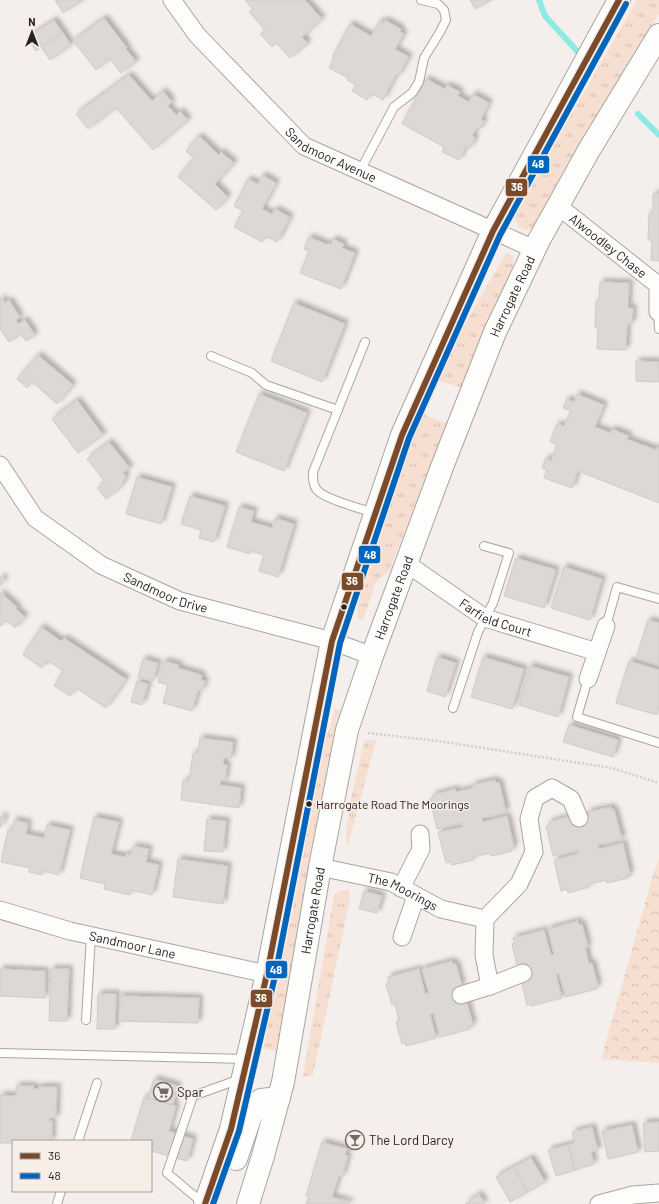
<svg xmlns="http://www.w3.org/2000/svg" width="659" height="1204" viewBox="0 0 659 1204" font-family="Barlow,sans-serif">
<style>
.grass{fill:url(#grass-tufts)}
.park{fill:url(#park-crowns)}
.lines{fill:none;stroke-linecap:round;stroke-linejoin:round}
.stream{stroke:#8cebe4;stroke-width:6}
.building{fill:#dcd8d5;stroke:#d0cbc9;filter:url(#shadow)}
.lane-casing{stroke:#a9a5a3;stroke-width:10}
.street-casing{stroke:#a9a5a3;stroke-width:19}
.highway-casing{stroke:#a9a5a3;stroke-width:24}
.path{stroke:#d0cecd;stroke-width:2.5;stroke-dasharray:2 2;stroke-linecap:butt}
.lane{stroke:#fdfdfc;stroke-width:8}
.street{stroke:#fdfdfc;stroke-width:17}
.highway{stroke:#fdfdfc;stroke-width:22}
.bus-1-casing{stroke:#f8eee8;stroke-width:9}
.bus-2-casing{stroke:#f8eee8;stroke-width:9}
.bus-1{stroke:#7a4b2a;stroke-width:6}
.bus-2{stroke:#0065bd;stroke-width:6}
.bus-dot{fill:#272321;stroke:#f8eee8;stroke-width:1.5}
.labels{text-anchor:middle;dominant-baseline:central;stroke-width:3;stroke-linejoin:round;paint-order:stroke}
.bus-label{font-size:12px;fill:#272321;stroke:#f8eee8;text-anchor:start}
.street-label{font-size:13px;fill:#272321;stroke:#f8eee8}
.poi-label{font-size:13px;fill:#272321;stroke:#f8eee8;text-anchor:start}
.line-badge{stroke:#f8eee8;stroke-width:1.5}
.badge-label{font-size:11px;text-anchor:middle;font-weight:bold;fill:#fff}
</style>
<defs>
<pattern id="grass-tufts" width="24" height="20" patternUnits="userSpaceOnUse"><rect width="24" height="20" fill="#f6ded0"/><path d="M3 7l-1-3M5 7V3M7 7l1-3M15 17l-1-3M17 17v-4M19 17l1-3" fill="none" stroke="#d3beb2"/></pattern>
<pattern id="park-crowns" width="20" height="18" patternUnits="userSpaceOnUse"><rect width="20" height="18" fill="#f6ded0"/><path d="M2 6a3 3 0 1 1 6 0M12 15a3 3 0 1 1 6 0" fill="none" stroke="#d3beb2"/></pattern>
<filter id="shadow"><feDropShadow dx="3.5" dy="-3.5" stdDeviation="2" flood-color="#0004"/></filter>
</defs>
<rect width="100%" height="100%" fill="#f4efec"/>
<!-- grass -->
<g class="grass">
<polygon points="637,0 659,0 659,13 562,173 534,227 527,230 519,227 514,217 544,162"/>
<polygon points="506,253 513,256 513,268 462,388 437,380 450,350"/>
<polygon points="423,414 448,424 389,571 376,582 363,620 357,618 359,596 367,566"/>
<polygon points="334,709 343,711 277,1052 262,1048 278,974 320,743 330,728"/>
<path d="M365 740 376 741 347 848C343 818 358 770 365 740Z"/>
<polygon points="349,889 350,899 313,1075 303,1077 334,895 339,891"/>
</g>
<!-- park -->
<polygon class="park" points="659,859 659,1063 601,1059 654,872"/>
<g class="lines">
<!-- stream -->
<g class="stream">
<polyline points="539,0 545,16 578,52"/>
<polyline points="638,114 659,135"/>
</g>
</g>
<!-- building -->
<g class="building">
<polygon points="55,0 83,0 63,13"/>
<polygon points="245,0 305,0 322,19 302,37 308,43 290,58 276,43 272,47 260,34 265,30 249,12 253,10"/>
<polygon points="470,0 491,0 475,9"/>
<polygon points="104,18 127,48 126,49 136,62 121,73 110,59 96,70 73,41"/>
<polygon points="54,20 63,33 36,51 27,38"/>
<polygon points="385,20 401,29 400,32 404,34 395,49 409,57 398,76 396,75 383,100 371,93 367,100 352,91 356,85 347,80 348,78 329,68 334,58 332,57 350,24 371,36 380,21 384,23"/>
<polygon points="63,33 71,45 50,60 41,47"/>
<polygon points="129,75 152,101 163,91 172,102 168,106 176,115 180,111 188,120 153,150 116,108 88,129 76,114"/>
<polygon points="426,79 445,89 447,85 460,92 458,96 469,102 473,94 489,103 481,119 484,121 479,130 476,129 472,136 475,138 470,148 466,146 459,160 442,152 444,147 402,124"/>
<polygon points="199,136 219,155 221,152 234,163 215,184 228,197 216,210 178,177 194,158 186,151"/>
<polygon points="262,175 276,183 262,209 272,214 275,209 290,217 277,242 266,236 262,242 234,227 243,211 234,206 248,179 258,184"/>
<polygon points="653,194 659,194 659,261 651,260 652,240 648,240 649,213 653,213"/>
<polygon points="309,237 328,245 328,243 331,244 333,239 344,244 342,248 355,253 341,289 300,273 309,251 304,249"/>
<polygon points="600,282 629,283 628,308 633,308 632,324 627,324 626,350 597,349 598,328 595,328 596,301 599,301"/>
<polygon points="0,297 5,303 9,300 20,317 16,320 18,324 25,320 35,335 26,341 21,334 9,342 0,329"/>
<polygon points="294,303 345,324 322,382 271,361"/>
<polygon points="38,355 73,385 57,404 32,382 27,388 17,379"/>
<polygon points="636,361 659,362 659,382 636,381"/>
<polygon points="259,394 307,413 284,471 236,452"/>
<polygon points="577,394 604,405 595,427 611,433 612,429 629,436 627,439 656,450 657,447 659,448 659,503 578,471 572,488 544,478 547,470 542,468 546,458 551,461 557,445 550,442 557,424 564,426 571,411 563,408 567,399 574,402"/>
<polygon points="77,400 103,435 78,453 52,419"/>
<polygon points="109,442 130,468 123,473 126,476 121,487 106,499 97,488 105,482 87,459"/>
<polygon points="137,477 172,487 161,524 126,514"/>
<polygon points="190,496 225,506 214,542 199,538 201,530 181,524"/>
<polygon points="239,507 254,511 251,522 272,528 275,518 294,524 278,577 259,571 264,555 251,551 250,554 227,547"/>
<polygon points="516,558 556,570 544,608 504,596"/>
<polygon points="564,567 602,579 590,620 551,608"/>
<polygon points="0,576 5,580 0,586"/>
<polygon points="0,592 17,607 16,609 25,617 15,628 6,620 1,626 0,625"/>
<polygon points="648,620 659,623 659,665 636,658"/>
<polygon points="41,627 61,641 64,638 126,679 106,708 76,688 70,696 54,686 63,671 47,660 42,668 23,655"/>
<polygon points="437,657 456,663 445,697 427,691"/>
<polygon points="483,657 524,669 512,709 471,697"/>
<polygon points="143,659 158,663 153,681 138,677"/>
<polygon points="164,661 179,665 178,668 202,675 201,680 205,681 202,691 198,690 192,711 163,703 168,685 158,682"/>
<polygon points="629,661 659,670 659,707 657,715 616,703"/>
<polygon points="530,666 569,677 558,717 519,705"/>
<polygon points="137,681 148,684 142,705 131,702"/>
<polygon points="569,725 618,740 613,757 563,742"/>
<polygon points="200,738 233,742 231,759 224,758 223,764 227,765 225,781 221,780 220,785 241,788 239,808 181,800 183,781 189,781 193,753 198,753"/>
<polygon points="495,780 496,783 499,782 506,812 482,818 483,822 507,816 514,847 512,847 512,851 491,856 490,853 473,857 473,860 452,865 451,862 446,863 438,832 463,827 462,823 437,829 430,799 434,798 433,795 455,789 456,792 473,788 472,785"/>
<polygon points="611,807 611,810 614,809 622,839 598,845 599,849 623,843 630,874 627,875 628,878 607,883 606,880 589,884 589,887 568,893 567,889 561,891 554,860 578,854 578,850 553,856 546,826 550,825 549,822 571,816 579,818 589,815 588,812"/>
<polygon points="0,816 5,818 0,828"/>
<polygon points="94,817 119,822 111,854 126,857 126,854 131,855 133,846 149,849 146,862 159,865 152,895 131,890 130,895 104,889 105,884 80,878"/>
<polygon points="207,819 226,821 223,852 204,851"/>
<polygon points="14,820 28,823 26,834 44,838 47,825 70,830 59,875 43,871 42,875 29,872 30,868 1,862 8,830 12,831"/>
<polygon points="178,859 228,866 223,904 173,897"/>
<polygon points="364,891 382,896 377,913 359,909"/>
<polygon points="578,921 579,925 582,924 588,947 585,947 589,964 592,963 598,986 595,987 596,989 566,997 559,974 556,974 562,998 531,1006 530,1004 527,1005 522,983 525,982 523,973 520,965 517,966 512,944 515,943 513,938 544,930 551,955 554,954 548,929"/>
<polygon points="452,961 453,964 456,964 462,986 459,987 463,1003 467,1003 473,1025 469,1026 470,1029 440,1037 434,1013 430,1014 436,1038 406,1046 405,1043 402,1044 396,1022 399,1021 395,1004 392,1005 386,984 389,983 388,977 419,969 425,994 429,993 422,969"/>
<polygon points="0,969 45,971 45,998 0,996"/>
<polygon points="51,969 69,969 67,1021 49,1021"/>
<polygon points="98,994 116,994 115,1029 97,1029"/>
<polygon points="120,996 199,998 198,1023 119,1021"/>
<polygon points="154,1079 178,1086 173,1105 148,1098"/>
<polygon points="16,1086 34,1086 33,1089 39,1089 39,1087 57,1087 56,1118 49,1118 49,1121 52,1121 52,1141 13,1141 13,1143 0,1143 0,1095 16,1096"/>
<polygon points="144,1097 176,1106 169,1131 193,1139 187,1161 151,1151 151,1141 131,1141"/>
<polygon points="659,1122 659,1151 645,1152 643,1123"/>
<polygon points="632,1125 638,1152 608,1159 602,1131"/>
<polygon points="592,1127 598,1150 591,1152 594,1164 575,1170 568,1145 575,1142 572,1132"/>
<polygon points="322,1142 347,1149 345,1155 348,1156 342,1177 339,1176 332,1197 350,1202 349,1204 306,1204 309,1196 306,1196"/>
<polygon points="568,1145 575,1170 556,1176 548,1150"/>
<polygon points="531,1158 545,1182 527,1192 514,1167"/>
<polygon points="514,1167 527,1192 510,1202 496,1177"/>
<polygon points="479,1194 485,1204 465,1204"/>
</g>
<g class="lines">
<defs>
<g id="lane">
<polyline points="360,171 394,107 412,93 419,82 424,58 440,32 446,20 444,10 438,4 421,0"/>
<polyline points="658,312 659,329"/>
<path d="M365 342 313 472C313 480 313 487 319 492 329 500 361 509 375 513"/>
<polyline points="211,356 252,373 266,385 338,410"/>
<polyline points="606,626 617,587 659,599"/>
<polyline points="588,679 577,717 659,743"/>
<polyline points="453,708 478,632 493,603 509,553 484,546"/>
<polyline points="86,1020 91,936"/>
<polyline points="0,1053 247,1059"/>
<polyline points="78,1141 97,1083"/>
<polyline points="203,1203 167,1173 193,1096 240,1079"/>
<polyline points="57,1204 61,1191"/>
</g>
<g id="street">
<path id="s1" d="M172 0 197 35 304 146 534 249"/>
<path id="s2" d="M558 206 658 285V312"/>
<path id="s3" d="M0 465 35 518 101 565 180 601 332 641 372 656"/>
<path id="s4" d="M406 563 485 618 597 652"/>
<polyline points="588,679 606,626"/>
<path id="s5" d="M320 867 391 882 441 909 485 919 519 884 534 852 529 819 535 798 552 788 571 799 579 818"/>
<polyline points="401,888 421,849 420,834"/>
<path id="s6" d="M0 910 70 931 267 974"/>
<polyline points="402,937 416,896"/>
<polyline points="490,986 523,973"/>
<polyline points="461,995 490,986 484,955 485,919"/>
<polyline points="599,1204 633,1195 659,1193"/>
</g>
<g id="highway">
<polyline points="236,1159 251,1115 261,1100 279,1098"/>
<polyline points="205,1204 231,1129 267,974 332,641 402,435 493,231 619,0"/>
<path id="s7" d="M248 1204 263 1156 283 1082 320 867 347 730 372 656 442 467 495 332 539 240 589 150 659 35"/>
</g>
</defs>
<!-- lane casing -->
<use href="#lane" class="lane-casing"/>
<!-- street casing -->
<use href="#street" class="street-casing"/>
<!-- highway casing -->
<use href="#highway" class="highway-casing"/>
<!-- path -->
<polyline class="path" points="368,733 438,741 612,768 659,783"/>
<!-- lane -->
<use href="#lane" class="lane"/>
<!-- street -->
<use href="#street" class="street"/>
<!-- highway -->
<use href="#highway" class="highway"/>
<defs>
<polyline id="bus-1" points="205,1204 231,1129 267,974 332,641 402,435 493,231 619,0"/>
<polyline id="bus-2" points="213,1204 239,1131 275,976 340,643 409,438 500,235 626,4"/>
</defs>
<!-- bus-1 casing -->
<use href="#bus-1" class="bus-1-casing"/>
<!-- bus-2 casing -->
<use href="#bus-2" class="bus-2-casing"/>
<!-- bus-1 -->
<use href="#bus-1" class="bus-1"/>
<!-- bus-2 -->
<use href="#bus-2" class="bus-2"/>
</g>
<!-- icons -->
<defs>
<symbol id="supermarket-ring" viewBox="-11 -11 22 22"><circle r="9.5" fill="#f8eee8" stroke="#6f6a68" stroke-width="1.5"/><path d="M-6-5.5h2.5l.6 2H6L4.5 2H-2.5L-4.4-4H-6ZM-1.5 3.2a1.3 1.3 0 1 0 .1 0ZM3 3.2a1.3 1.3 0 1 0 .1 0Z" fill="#6f6a68"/></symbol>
<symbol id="bar-ring" viewBox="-11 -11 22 22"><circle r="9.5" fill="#f8eee8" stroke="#6f6a68" stroke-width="1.5"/><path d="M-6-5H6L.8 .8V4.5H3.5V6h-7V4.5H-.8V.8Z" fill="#6f6a68"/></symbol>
</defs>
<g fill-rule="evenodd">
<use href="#supermarket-ring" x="152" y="1081" width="22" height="22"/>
<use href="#bar-ring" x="344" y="1129" width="22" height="22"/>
</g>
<!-- markers -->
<g class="bus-dot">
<circle cx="344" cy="607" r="3.5"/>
<circle cx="309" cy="804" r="3.5"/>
</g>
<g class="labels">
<!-- bus labels -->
<g class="bus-label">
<text x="316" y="804">Harrogate Road The Moorings</text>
</g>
<!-- street labels -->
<g class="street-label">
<text stroke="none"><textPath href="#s1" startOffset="225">Sandmoor Avenue</textPath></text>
<text stroke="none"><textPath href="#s2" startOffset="64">Alwoodley Chase</textPath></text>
<text stroke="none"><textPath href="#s7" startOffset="949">Harrogate Road</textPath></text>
<text stroke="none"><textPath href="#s3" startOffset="215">Sandmoor Drive</textPath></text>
<text stroke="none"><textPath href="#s7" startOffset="625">Harrogate Road</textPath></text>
<text stroke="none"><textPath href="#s4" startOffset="106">Farfield Court</textPath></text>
<text stroke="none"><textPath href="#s5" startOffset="87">The Moorings</textPath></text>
<text stroke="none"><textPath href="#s7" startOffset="301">Harrogate Road</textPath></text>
<text stroke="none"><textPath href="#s6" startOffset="137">Sandmoor Lane</textPath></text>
</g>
<!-- poi labels -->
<g class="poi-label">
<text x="177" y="1092">Spar</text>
<text x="369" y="1140">The Lord Darcy</text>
</g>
</g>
<g class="line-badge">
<rect x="527" y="155" width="23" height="19" rx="4" fill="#0065bd"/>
<rect x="505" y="178" width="23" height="19" rx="4" fill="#7a4b2a"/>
<rect x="358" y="545" width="23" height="19" rx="4" fill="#0065bd"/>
<rect x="341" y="572" width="23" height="19" rx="4" fill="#7a4b2a"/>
<rect x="265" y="960" width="23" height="19" rx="4" fill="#0065bd"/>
<rect x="250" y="989" width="23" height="19" rx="4" fill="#7a4b2a"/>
</g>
<g class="badge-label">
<text x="538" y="168">48</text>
<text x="517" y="191">36</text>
<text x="370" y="559">48</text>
<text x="352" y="585">36</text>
<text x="276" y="974">48</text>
<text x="261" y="1002">36</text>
</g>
<!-- legend -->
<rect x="12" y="1140" width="140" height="52" fill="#f8eee8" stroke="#a49d98"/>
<rect x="20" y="1153" width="20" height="6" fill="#7a4b2a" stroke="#a49d98"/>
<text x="48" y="1160" font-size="12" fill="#272321">36</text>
<rect x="20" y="1173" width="20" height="6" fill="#0065bd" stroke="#a49d98"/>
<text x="48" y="1180" font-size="12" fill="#272321">48</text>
<!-- north arrow -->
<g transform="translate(32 32)" stroke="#f8eee8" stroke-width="3" paint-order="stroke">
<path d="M0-3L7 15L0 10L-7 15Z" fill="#272321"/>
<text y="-6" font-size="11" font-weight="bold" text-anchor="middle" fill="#272321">N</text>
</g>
</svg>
